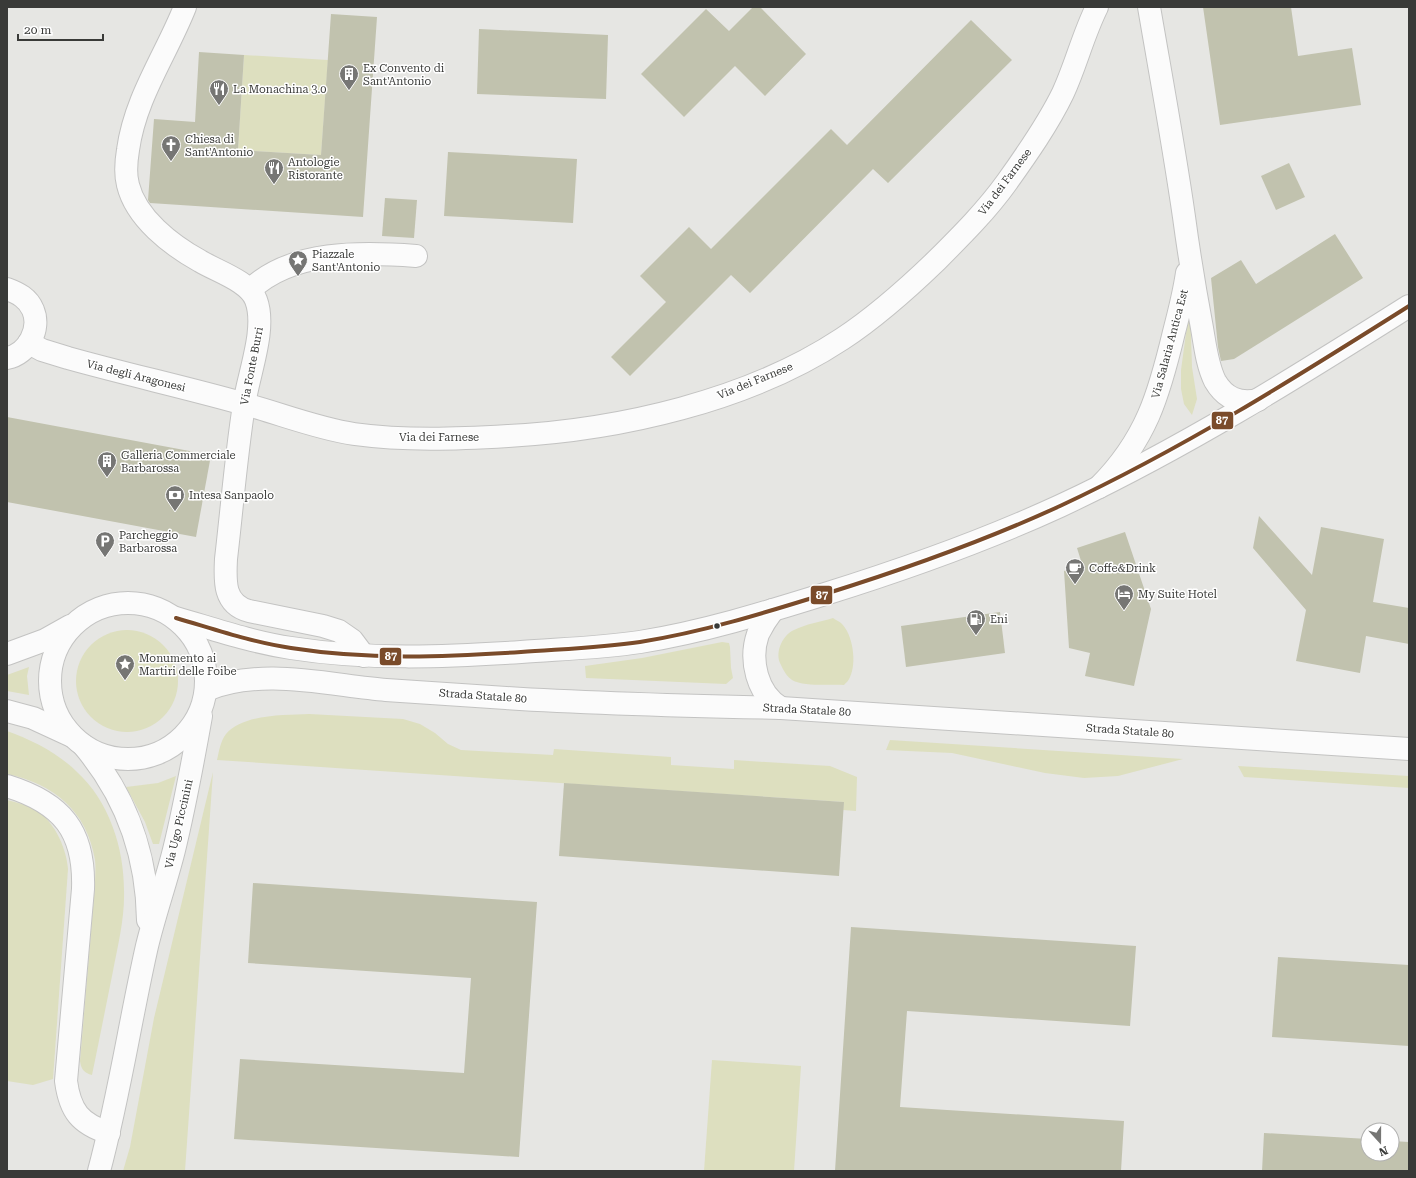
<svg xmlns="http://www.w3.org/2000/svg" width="1416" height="1178" viewBox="0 0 1416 1178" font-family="'Roboto Serif',serif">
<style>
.green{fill:#dddfbf}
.building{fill:#c1c2ae}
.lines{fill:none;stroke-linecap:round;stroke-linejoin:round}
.minor-casing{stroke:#c3c3c2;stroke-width:24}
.major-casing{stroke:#c3c3c2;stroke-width:24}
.minor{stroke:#fbfbfb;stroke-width:22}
.major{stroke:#fbfbfb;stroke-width:22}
.bus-1-casing{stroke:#fff;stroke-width:7}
.bus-1{stroke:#7a4b2a;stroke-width:4}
.bus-dot{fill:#393a38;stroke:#fff;stroke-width:1.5}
.labels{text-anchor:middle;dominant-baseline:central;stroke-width:3;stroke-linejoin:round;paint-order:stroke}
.poi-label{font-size:11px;fill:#393a38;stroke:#fff;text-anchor:start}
.street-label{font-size:11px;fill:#393a38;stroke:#fff}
.line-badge{stroke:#fff;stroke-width:1.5}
.badge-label{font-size:11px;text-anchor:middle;font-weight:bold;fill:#fff}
</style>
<rect width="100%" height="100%" fill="#e6e6e3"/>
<!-- green -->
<g class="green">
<polygon points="244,55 328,60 321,155 238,150"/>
<polygon points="1190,304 1192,367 1197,399 1192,415 1184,404 1181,389 1181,370"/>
<path d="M833 618C835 620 839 621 841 623 853 634 857 663 850 677 849 680 846 683 844 685 830 684 804 687 792 680 786 676 783 669 780 663 775 651 783 635 794 630 806 624 820 622 833 618Z"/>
<circle cx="127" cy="681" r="51"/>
<polygon points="722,642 729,643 730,647 731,668 733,678 726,684 586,678 585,666 642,658"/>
<polygon points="29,667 27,676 29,695 7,691 7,675"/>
<path d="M309 714 403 719 420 724 435 733 448 744 461 750 553 755 554 749 671 757V765L734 769V760L830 766 857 777 856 811 843 810 844 802 217 760C219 752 220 742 226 734 243 714 285 715 309 714Z"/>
<path d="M7 731C32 740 58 753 77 772 109 801 124 848 124 890 125 917 118 945 113 971 106 1006 99 1041 92 1075 84 1073 81 1069 80 1061L95 885C95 877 96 868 95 860 87 811 54 784 7 774Z"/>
<polygon points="890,740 1183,759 1118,776 1084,778 1045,773 952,753 886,750"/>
<polygon points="1238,766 1409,776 1409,788 1244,777"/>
<polygon points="213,772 185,1171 123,1171 130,1147 154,1018"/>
<polygon points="176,776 159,844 153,844 145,822 126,787 158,783"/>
<path d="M7 800C15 802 23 804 31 807 53 818 66 846 68 869L53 1079 33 1085 7 1081Z"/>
<polygon points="712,1060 801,1066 794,1171 704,1171"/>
</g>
<!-- building -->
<g class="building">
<polygon points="753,7 760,7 806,54 765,96 735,66 684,117 641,74 706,9 729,31"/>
<polygon points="1203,7 1291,7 1298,56 1352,48 1361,105 1220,125"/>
<polygon points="331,14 377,17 363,217 150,203 148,200 154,119 195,122 199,52 244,55 238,150 321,155"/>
<polygon points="971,20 1012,60 888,183 873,169 750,293 731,275 630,376 611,357 666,302 640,276 689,227 711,249 831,129 847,145"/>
<polygon points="479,29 608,35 606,99 477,94"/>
<polygon points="448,152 577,159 573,223 444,216"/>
<polygon points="1289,163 1305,197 1276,210 1261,176"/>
<polygon points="385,198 417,200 414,238 382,236"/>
<polygon points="1335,234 1363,278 1234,359 1221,361 1218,347 1211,278 1241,260 1256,284"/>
<polygon points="7,417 211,455 196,537 7,502"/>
<polygon points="1259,516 1312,575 1321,527 1384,539 1373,602 1409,608 1409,644 1366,636 1360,673 1296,661 1306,610 1253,548"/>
<polygon points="1125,532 1151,609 1134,686 1085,676 1090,653 1069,648 1064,571 1082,564 1077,548"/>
<polygon points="1000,612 1005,653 906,667 901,626"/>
<polygon points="564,783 844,802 839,876 559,856"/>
<polygon points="253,883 537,902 519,1157 234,1139 240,1059 464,1073 471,978 248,963"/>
<polygon points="851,927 1136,946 1130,1026 907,1011 900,1107 1124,1121 1121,1171 835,1171"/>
<polygon points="1278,957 1409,965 1409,1046 1272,1037"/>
<polygon points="1264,1133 1368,1139 1368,1154 1392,1154 1392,1141 1409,1142 1409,1171 1262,1171"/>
</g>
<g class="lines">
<defs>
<g id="minor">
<path d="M185 7C166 55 135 98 128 150 126 162 125 174 128 185 136 218 171 245 200 261 216 271 249 281 256 300 267 329 248 375 244 405 236 456 232 508 226 559 225 580 223 604 249 611L323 626 339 631 352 640 364 656"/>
<path d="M1149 7C1161 77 1174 147 1184 217 1189 254 1195 291 1202 328 1205 345 1207 365 1215 381 1225 398 1239 404 1258 400"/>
<path d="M7 289C18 293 28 298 33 310 41 329 28 354 7 358"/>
<path d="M250 290C291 250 362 252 416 256"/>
<path d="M29 343 42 350 68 358C125 374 184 387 241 403 279 413 315 428 354 434 405 441 457 439 508 436 619 430 748 401 842 339 877 316 908 288 937 260 962 235 987 210 1007 182 1027 154 1048 124 1063 93 1076 65 1083 35 1097 7"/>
<path d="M1099 487C1146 440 1159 395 1174 332 1179 313 1184 293 1187 273"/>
<path d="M7 786C62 803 85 831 83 889L66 1081C70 1111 80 1124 109 1133"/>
</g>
<g id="major">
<circle cx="128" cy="681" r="78"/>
<path d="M773 610C767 618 762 626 758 634 749 660 757 694 781 708"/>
<path d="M176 618C214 629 251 642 291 648 367 660 444 657 521 652 561 649 600 648 640 642 703 632 764 613 825 594 905 569 984 541 1060 506 1182 449 1295 378 1409 306"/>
<polyline points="7,654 45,640 70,626"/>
<path d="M206 690C261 667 328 685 386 690 426 693 466 695 506 698 598 704 689 706 781 708L1409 749"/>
<polyline points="7,711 33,718 72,736"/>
<path d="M84 746C126 796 147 856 148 920"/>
<path d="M99 1171C119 1097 130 1021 147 946 155 913 166 882 174 850 185 805 193 761 201 716"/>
</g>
</defs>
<!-- minor casing -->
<use href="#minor" class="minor-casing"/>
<!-- major casing -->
<use href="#major" class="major-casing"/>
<!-- minor -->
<use href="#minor" class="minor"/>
<!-- major -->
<use href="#major" class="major"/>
<defs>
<path id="bus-1" d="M176 618C214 629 251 642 291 648 367 660 444 657 521 652 561 649 600 648 640 642 703 632 764 613 825 594 905 569 984 541 1060 506 1182 449 1295 378 1409 306"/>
</defs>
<!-- bus-1 casing -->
<use href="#bus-1" class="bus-1-casing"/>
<!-- bus-1 -->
<use href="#bus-1" class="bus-1"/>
</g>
<!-- icons -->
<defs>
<symbol id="building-pin" viewBox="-11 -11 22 30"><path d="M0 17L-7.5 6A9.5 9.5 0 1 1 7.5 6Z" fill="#767674" stroke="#fff"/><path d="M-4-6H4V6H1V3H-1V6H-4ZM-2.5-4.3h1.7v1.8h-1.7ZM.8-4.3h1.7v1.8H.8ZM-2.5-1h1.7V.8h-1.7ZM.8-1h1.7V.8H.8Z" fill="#fff"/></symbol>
<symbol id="restaurant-pin" viewBox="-11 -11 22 30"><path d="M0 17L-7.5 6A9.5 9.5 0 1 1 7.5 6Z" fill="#767674" stroke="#fff"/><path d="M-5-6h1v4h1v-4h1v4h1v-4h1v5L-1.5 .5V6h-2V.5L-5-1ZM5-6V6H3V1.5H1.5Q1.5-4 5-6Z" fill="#fff"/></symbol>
<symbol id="church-pin" viewBox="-11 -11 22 30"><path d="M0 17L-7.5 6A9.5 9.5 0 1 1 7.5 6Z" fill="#767674" stroke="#fff"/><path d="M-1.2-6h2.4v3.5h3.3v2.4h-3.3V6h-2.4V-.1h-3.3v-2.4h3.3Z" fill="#fff"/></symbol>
<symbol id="sight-pin" viewBox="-11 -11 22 30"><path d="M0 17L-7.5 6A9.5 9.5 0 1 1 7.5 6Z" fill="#767674" stroke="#fff"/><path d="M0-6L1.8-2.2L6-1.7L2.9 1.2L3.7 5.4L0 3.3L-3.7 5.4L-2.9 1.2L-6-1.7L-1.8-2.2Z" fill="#fff"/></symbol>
<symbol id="bank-pin" viewBox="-11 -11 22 30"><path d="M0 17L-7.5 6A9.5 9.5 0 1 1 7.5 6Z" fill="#767674" stroke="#fff"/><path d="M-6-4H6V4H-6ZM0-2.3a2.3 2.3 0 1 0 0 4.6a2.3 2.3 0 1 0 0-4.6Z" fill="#fff"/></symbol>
<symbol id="parking-pin" viewBox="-11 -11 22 30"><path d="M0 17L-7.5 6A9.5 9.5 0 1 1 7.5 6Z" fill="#767674" stroke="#fff"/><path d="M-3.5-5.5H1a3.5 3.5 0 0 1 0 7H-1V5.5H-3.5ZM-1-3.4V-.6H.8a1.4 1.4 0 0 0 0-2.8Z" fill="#fff"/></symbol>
<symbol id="cafe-pin" viewBox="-11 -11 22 30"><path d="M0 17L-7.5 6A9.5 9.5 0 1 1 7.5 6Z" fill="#767674" stroke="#fff"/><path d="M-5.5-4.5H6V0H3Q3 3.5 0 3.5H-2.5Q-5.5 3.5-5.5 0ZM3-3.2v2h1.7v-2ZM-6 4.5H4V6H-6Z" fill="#fff"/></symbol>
<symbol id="hotel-pin" viewBox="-11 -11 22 30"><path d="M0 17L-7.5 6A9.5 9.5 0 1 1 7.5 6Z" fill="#767674" stroke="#fff"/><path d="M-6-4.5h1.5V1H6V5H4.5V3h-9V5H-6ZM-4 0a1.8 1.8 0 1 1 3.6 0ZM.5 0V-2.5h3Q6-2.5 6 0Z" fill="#fff"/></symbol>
<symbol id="fuel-pin" viewBox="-11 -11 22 30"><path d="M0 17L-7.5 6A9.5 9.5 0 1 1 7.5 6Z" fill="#767674" stroke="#fff"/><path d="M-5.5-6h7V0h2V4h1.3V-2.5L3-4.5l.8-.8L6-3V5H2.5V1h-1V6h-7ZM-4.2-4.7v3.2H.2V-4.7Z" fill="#fff"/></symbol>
</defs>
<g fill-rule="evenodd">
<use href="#building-pin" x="338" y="63" width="22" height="30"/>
<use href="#restaurant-pin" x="208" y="78" width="22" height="30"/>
<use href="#church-pin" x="160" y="134" width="22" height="30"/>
<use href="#restaurant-pin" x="263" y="157" width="22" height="30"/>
<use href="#sight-pin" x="287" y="249" width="22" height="30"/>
<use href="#building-pin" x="96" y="450" width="22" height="30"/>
<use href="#bank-pin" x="164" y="484" width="22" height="30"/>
<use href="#parking-pin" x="94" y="530" width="22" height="30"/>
<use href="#cafe-pin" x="1064" y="557" width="22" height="30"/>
<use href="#hotel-pin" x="1113" y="583" width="22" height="30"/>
<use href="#fuel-pin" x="965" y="608" width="22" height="30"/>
<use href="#sight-pin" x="114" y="653" width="22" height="30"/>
</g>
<!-- markers -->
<circle class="bus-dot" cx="717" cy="626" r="3.5"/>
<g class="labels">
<!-- poi labels -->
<g class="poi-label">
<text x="363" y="68">Ex Convento di<tspan x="363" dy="13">Sant'Antonio</tspan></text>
<text x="233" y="89">La Monachina 3.0</text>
<text x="185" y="139">Chiesa di<tspan x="185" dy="13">Sant'Antonio</tspan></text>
<text x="288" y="162">Antologie<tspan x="288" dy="13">Ristorante</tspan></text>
<text x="312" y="254">Piazzale<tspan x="312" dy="13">Sant'Antonio</tspan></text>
<text x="121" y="455">Galleria Commerciale<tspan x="121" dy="13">Barbarossa</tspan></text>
<text x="189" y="495">Intesa Sanpaolo</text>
<text x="119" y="535">Parcheggio<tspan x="119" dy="13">Barbarossa</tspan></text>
<text x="1089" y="568">Coffe&amp;Drink</text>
<text x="1138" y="594">My Suite Hotel</text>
<text x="990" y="619">Eni</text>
<text x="139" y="658">Monumento ai<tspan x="139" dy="13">Martiri delle Foibe</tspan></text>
</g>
<!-- street labels -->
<g class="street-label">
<text transform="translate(1005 182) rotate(-53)">Via dei Farnese</text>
<text transform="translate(1170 344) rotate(-75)">Via Salaria Antica Est</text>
<text transform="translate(252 366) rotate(-79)">Via Fonte Burri</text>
<text transform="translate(136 376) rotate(14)">Via degli Aragonesi</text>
<text transform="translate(755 381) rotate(-22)">Via dei Farnese</text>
<text x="439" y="437">Via dei Farnese</text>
<text transform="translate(483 696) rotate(4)">Strada Statale 80</text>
<text transform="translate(807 710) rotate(3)">Strada Statale 80</text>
<text transform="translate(1130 731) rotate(4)">Strada Statale 80</text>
<text transform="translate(179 824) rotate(-77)">Via Ugo Piccinini</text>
</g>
</g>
<g class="line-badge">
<rect x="1211" y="411" width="23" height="19" rx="4" fill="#7a4b2a"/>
<rect x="810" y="585" width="23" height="20" rx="4" fill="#7a4b2a"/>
<rect x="379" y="647" width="23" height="19" rx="4" fill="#7a4b2a"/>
</g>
<g class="badge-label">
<text x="1222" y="424">87</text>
<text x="822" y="599">87</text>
<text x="391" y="660">87</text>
</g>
<!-- border -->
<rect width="1416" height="1178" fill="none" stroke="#393a38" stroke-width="16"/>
<!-- north arrow -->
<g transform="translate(1380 1142) rotate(159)"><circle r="19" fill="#ffffff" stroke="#b0b0af"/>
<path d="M0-3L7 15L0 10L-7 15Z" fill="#767674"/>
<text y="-6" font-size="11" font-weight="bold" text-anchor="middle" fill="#393a38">N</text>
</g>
<!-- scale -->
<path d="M18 34v6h85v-6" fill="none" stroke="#393a38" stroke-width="2"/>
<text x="24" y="34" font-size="12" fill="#393a38" stroke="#ffffff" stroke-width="3" paint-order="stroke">20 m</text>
</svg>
